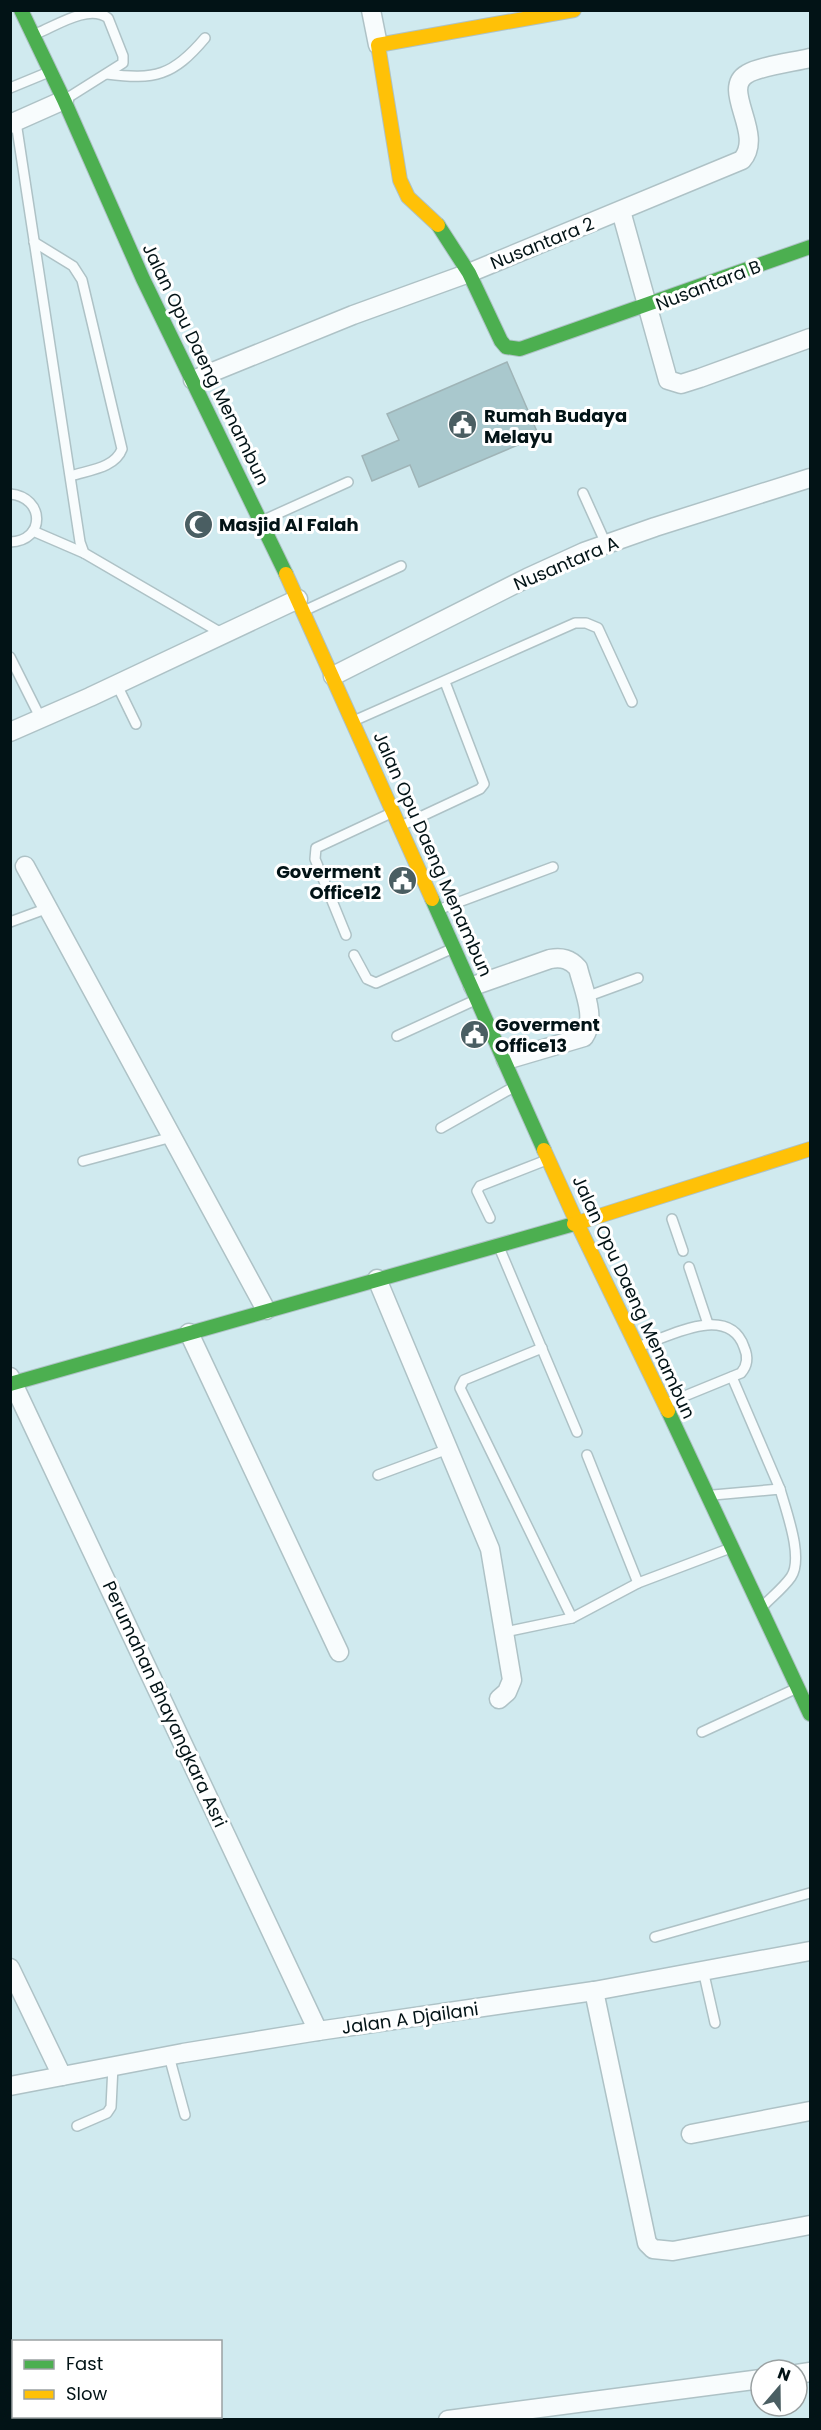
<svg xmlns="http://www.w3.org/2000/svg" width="821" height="2430" viewBox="0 0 821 2430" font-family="Poppins,sans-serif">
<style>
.building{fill:#a9c8cd;stroke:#9fb4b7;stroke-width:1.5}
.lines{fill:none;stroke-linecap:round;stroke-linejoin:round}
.lane-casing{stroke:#aec2c6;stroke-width:12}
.street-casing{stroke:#aec2c6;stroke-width:21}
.fast-casing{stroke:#aec2c6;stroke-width:16}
.slow-casing{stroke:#aec2c6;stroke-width:16}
.lane{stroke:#f8fcfd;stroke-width:9}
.street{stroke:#f8fcfd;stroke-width:18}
.fast{stroke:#4caf50;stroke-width:14}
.slow{stroke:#ffc107;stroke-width:14}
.labels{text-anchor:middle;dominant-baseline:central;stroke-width:6;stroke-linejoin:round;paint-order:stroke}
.street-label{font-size:18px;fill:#021316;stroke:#fff}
.poi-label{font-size:18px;font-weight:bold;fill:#021316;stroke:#fff;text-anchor:start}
</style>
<rect width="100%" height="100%" fill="#d0eaef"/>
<!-- building -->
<polygon class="building" points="507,362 539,436 419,487 410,465 372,481 362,456 399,440 387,414"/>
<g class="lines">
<defs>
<g id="lane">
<path d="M38 33C57 25 89 4 108 18L123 56V63L69 97"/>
<path d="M107 74C155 80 173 76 205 38"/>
<polyline points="10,88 44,74"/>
<polyline points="16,122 80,542 84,553 223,634"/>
<path d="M34 242 73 266 82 280 122 449C115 468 89 470 71 476"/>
<polyline points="583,493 606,544"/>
<path d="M10 494C45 497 46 541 10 542"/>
<polyline points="266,519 348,482"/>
<polyline points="33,531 84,553"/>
<polyline points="308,609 401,566"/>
<polyline points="10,657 41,719"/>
<polyline points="117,685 136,724"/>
<polyline points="358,719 575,623 586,623 598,628 632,702"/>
<polyline points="405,824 480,789 484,784 445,682"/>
<polyline points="443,908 553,867"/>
<polyline points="10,922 48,908"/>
<polyline points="346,935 315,859 316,848 389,814"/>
<polyline points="354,955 367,979 376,983 449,950"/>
<polyline points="586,997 638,978"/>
<polyline points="397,1036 471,1002"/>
<polyline points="441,1128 512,1088"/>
<polyline points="83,1161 172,1137"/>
<polyline points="490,1218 477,1191 480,1186 544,1161"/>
<polyline points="672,1219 683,1251"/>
<polyline points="499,1247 577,1432"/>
<polyline points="689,1267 708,1324"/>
<path d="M643 1345C672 1335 729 1304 744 1347 748 1356 748 1365 741 1373L670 1402"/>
<polyline points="542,1348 469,1378 464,1380 460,1388 572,1618"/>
<polyline points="732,1377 780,1489"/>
<polyline points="587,1455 638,1583 728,1549"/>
<polyline points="378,1475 448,1449"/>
<path d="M713 1495 780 1489C786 1511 804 1558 791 1577 784 1587 773 1596 764 1605"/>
<polyline points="505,1632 572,1618 638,1583"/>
<polyline points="702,1732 793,1690"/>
<polyline points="655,1937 810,1893"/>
<polyline points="703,1970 715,2023"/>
<polyline points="169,2056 185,2115"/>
<polyline points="77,2126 107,2113 111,2107 113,2066"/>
</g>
<g id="street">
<polyline points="371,10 378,45"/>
<polyline points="10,124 64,100"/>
<polyline points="621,211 668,380 681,384 700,378 810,338"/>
<path d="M193 380 353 315 469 273 742 160C765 134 720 89 747 74 760 66 794 62 810 58"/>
<polyline points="333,676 527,578 584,552 655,527 810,478"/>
<polyline points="10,732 90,697 298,599"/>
<polyline points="25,866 266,1310"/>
<path d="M473 986 550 959C562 957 570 959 578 968 583 989 597 1018 584 1037L506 1060"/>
<polyline points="377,1279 490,1549 512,1680 507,1692 499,1699"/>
<polyline points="189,1333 339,1652"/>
<polyline points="10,1377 318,2031"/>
<polyline points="10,1968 62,2076"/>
<polyline points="594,1991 647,2243 653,2249 673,2251 810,2225"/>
<polyline points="10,2086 183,2053 318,2031 594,1991 810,1951"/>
<polyline points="691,2134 810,2111"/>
<polyline points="797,2374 810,2372"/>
<polyline points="448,2420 761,2379"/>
</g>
<g id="fast">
<polyline points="21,10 64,100 143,279 286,574"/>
<polyline points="438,225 469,273 501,341 506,347 520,349 810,247"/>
<polyline points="432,899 544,1150"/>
<polyline points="10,1384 574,1224"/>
<polyline points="668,1411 810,1714"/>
</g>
<g id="slow">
<polyline points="438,225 408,197 400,180 378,45 574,10"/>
<polyline points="286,574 432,899"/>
<polyline points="544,1150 577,1223 668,1411"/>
<polyline points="574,1224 810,1149"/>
</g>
</defs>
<!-- lane casing -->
<use href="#lane" class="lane-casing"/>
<!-- street casing -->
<use href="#street" class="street-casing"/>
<!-- fast casing -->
<use href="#fast" class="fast-casing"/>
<!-- slow casing -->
<use href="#slow" class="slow-casing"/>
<!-- lane -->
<use href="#lane" class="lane"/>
<!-- street -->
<use href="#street" class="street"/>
<!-- fast -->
<use href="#fast" class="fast"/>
<!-- slow -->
<use href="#slow" class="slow"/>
</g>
<!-- icons -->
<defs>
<symbol id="civic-disc" viewBox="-11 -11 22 22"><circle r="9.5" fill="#4a5e62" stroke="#fff"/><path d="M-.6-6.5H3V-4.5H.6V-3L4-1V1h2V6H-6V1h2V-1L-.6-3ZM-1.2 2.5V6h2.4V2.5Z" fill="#fff"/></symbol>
<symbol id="mosque-disc" viewBox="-11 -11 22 22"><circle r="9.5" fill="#4a5e62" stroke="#fff"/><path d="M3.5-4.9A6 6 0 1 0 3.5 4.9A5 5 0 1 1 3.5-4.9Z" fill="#fff"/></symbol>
</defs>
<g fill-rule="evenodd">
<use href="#civic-disc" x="446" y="408" width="33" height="33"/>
<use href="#mosque-disc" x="182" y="508" width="33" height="33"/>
<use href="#civic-disc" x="386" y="864" width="33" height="33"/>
<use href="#civic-disc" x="458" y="1018" width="33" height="33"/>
</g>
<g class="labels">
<!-- street labels -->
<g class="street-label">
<text transform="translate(542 243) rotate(-22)">Nusantara 2</text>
<text transform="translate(708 285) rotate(-21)">Nusantara B</text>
<text transform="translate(206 364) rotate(64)">Jalan Opu Daeng Menambun</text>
<text transform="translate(566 563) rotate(-23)">Nusantara A</text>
<text transform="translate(433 854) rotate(66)">Jalan Opu Daeng Menambun</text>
<text transform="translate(634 1297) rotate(65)">Jalan Opu Daeng Menambun</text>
<text transform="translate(165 1704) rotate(65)">Perumahan Bhayangkara Asri</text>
<text transform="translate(410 2018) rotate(-8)">Jalan A Djailani</text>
</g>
<!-- poi labels -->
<g class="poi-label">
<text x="484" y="415">Rumah Budaya<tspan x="484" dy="21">Melayu</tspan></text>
<text x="219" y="524">Masjid Al Falah</text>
<text x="381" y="871" text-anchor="end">Goverment<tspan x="381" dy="21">Office12</tspan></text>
<text x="495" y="1024">Goverment<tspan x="495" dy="21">Office13</tspan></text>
</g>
</g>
<!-- border -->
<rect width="821" height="2430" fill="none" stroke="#021316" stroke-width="24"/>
<!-- legend -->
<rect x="12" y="2340" width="210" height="78" fill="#ffffff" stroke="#9aa1a2" stroke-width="1.5"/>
<rect x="24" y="2360" width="30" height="9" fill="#4caf50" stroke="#9aa1a2" stroke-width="1.5"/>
<text x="66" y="2370" font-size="18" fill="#021316">Fast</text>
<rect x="24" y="2390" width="30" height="9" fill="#ffc107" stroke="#9aa1a2" stroke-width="1.5"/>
<text x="66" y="2400" font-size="18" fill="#021316">Slow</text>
<!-- north arrow -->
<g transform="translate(779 2388) rotate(20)"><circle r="28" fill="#ffffff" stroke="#9aa1a2" stroke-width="1.5"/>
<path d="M0-4.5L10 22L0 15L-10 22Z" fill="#4a5e62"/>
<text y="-9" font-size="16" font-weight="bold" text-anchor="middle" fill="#021316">N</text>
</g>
</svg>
